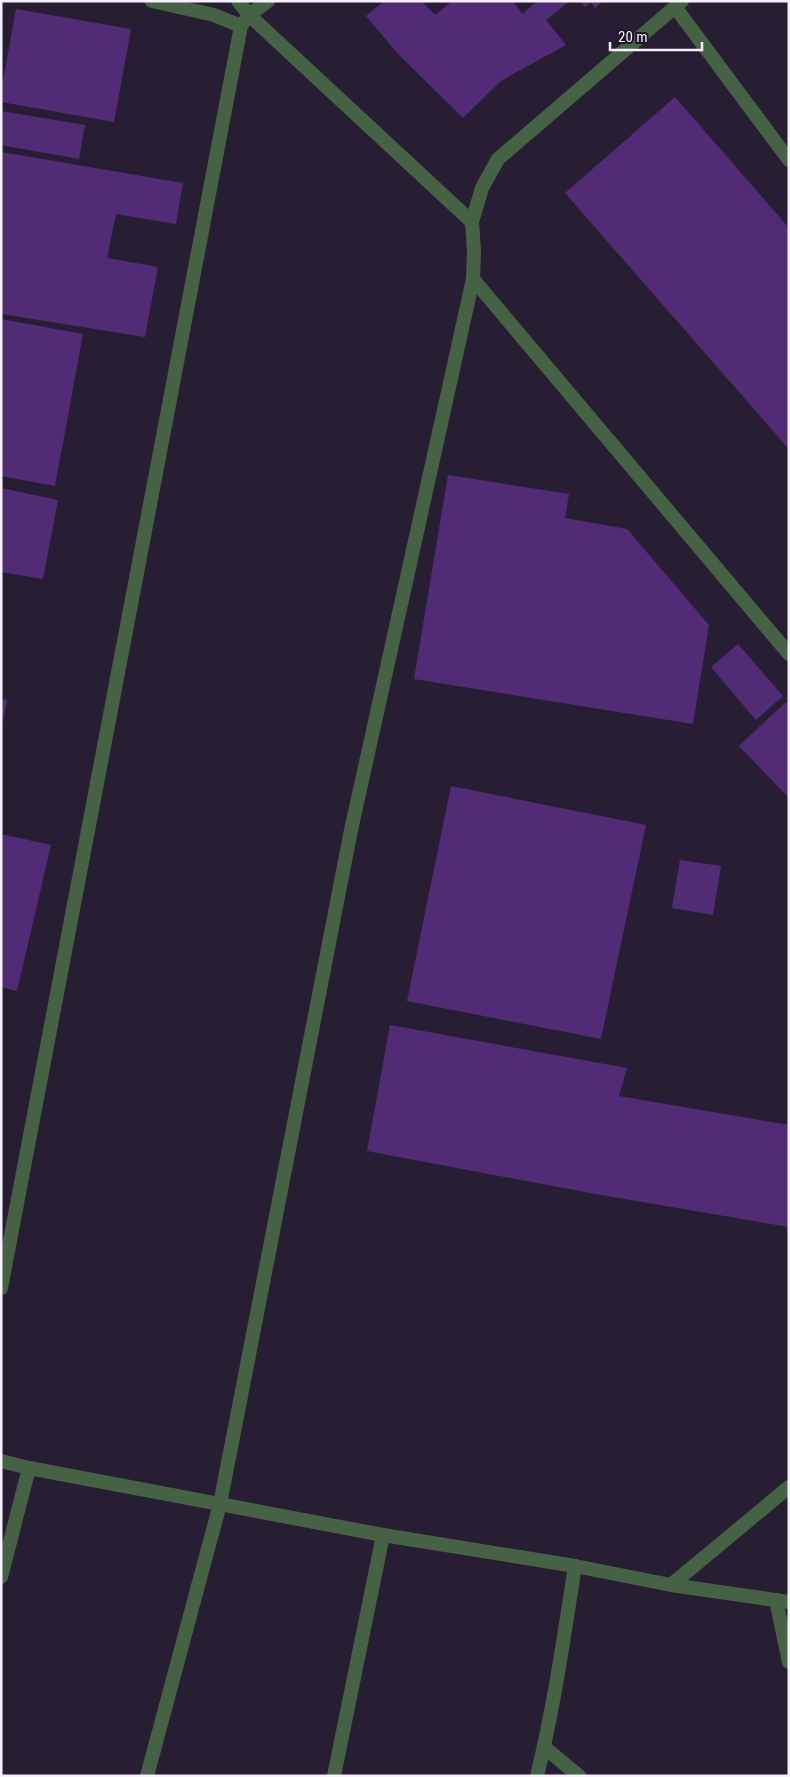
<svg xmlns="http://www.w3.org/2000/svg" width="790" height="1777" viewBox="0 0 790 1777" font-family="'Roboto Condensed',sans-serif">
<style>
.building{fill:#522b77}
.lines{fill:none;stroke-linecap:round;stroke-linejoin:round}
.minor{stroke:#466245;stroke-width:14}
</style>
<rect width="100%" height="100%" fill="#281e34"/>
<!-- building -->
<g class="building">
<polygon points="384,1 422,1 435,15 452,1 513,1 522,14 538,1 570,1 546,20 566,45 502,80 463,118 399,55 366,16"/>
<polygon points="580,1 603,1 595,8 591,2 585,7"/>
<polygon points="16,9 131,29 114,122 1,102 1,91"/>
<polygon points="675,97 789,228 789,449 565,193"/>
<polygon points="1,111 85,125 79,159 1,145"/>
<polygon points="1,152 183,183 176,224 116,214 107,258 158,267 145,337 1,314"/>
<polygon points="1,319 83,334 55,486 1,476"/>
<polygon points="448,475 569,494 565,518 627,529 709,625 693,724 414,679"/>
<polygon points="1,488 58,500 43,579 1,572"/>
<polygon points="738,644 783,696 756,720 711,667"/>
<polygon points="1,699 7,700 2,725 1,725"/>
<polygon points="786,702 789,705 789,798 739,746"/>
<polygon points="451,786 646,825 601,1039 407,1001"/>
<polygon points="1,834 51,845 17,991 1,987"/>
<polygon points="680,860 721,866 713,915 672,908"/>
<polygon points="390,1025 627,1068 619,1096 789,1125 789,1227 601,1195 367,1151"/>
</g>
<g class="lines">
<!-- minor -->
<g class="minor">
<polyline points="152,1 214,15 241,26"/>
<polyline points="238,1 249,15 472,222"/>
<polyline points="675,7 789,160"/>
<polyline points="473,279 789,654"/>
<polyline points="1,1288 241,26 249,15 268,1"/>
<polyline points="1,1461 29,1468 383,1535 575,1566 671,1585 789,1602"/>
<polyline points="1,1577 29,1468"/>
<polyline points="671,1585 789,1487"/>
<polyline points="776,1600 789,1662"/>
<polyline points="544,1747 579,1776"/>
<polyline points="147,1776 220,1504 351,830 473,279 474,251 472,222 482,188 498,159 682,1"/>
<polyline points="334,1776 383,1535"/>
<path d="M537 1776C554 1707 564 1636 575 1566"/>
</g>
</g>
<!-- border -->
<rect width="790" height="1777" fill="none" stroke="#f6f1fd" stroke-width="5"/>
<!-- scale -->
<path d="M610 42v8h92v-8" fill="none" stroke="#f6f1fd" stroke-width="2.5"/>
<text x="618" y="42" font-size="15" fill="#f6f1fd" stroke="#1f142a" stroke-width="4" paint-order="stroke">20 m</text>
</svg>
